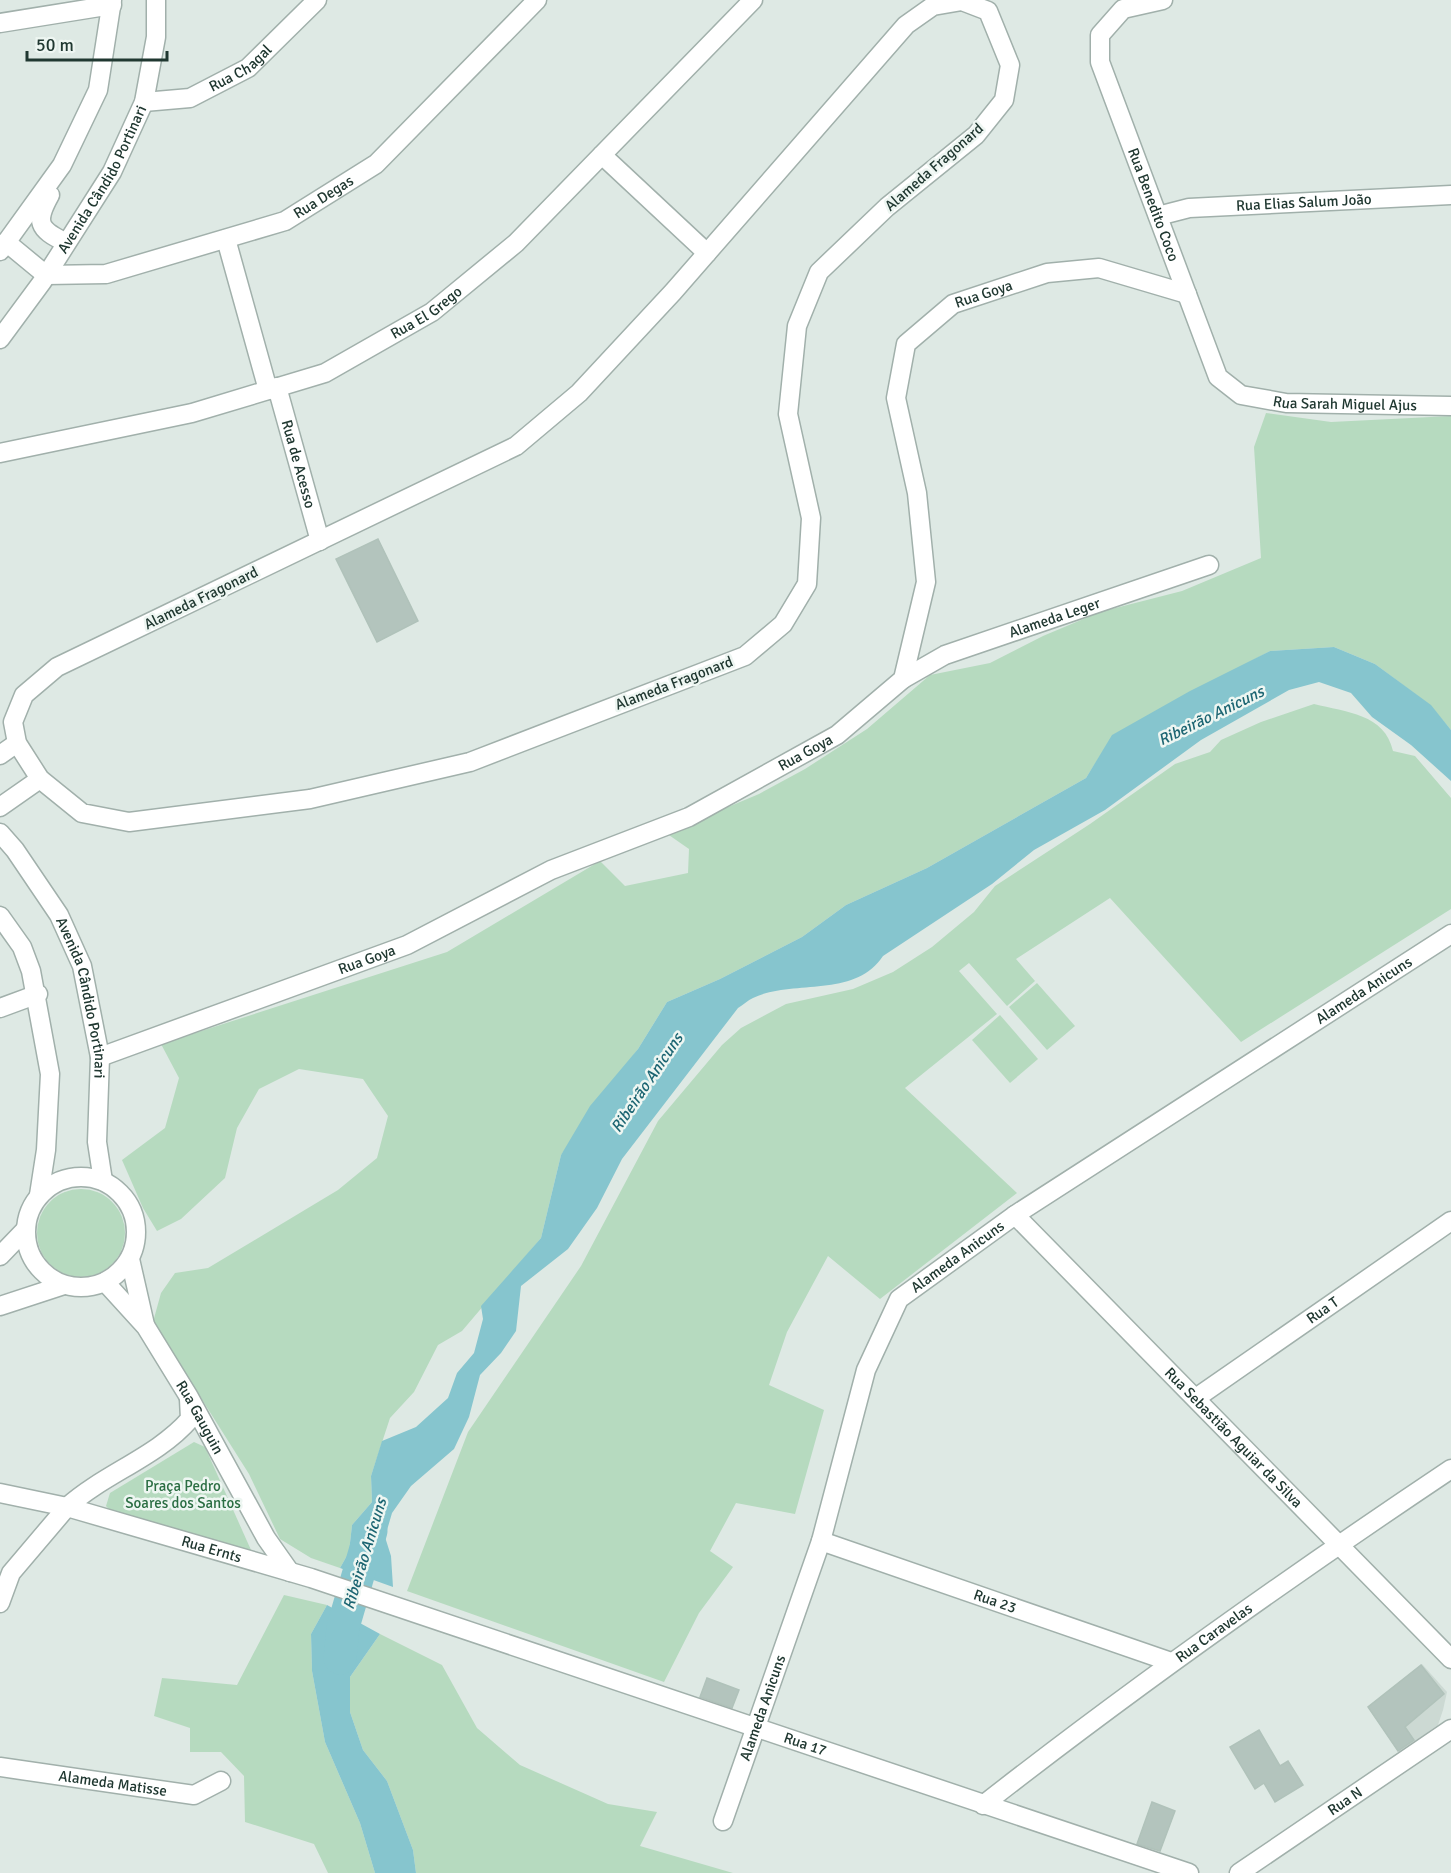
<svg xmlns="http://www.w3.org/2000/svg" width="1451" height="1873" viewBox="0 0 1451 1873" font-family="Signika,sans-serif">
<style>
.built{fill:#ccd9d3}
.green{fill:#b6dabf}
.water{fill:#86c5ce}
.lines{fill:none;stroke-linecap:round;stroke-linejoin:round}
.river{stroke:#86c5ce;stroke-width:33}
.building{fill:#b3c4bd;stroke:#b0c2ba;stroke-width:1.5}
.minor-casing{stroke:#a1b0ab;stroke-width:21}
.tertiary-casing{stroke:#a1b0ab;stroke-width:21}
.minor{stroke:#fff;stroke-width:18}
.tertiary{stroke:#fff;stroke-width:18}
.labels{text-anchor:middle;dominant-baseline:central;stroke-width:5;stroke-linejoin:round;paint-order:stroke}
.street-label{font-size:15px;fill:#203831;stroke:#eef6f2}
.park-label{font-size:15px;fill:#2b6e43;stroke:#eef6f2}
.water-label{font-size:16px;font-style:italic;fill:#1c6572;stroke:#eef6f2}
</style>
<rect width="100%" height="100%" fill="#dee9e4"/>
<!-- built -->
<polygon class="built" points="1422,1664 1447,1692 1443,1710 1438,1725 1399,1752 1368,1707"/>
<!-- green -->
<g class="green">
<polygon points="1266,413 1331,422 1451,416 1451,730 1430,705 1375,664 1334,647 1270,651 1113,735 1086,778 927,868 846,905 802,937 720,979 667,1002 638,1049 561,1155 541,1238 462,1331 438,1345 414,1392 390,1418 371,1476 372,1502 352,1525 349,1552 340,1568 311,1558 280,1539 249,1474 153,1322 161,1293 175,1273 208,1268 338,1190 377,1158 388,1116 363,1079 299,1069 259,1089 237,1128 225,1178 181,1219 157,1231 143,1208 122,1160 165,1128 179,1078 161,1044 447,952 600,861 625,886 688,873 689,849 666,833 759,794 805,769 867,729 930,675 990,663 1043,636 1100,612 1182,591 1261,558 1254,447"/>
<path d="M1314 704C1346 712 1385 714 1393 751L1415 756 1451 798V909L1241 1042 1110 898 1016 959 1035 981 1007 1006 969 963 959 971 997 1014 905 1088 1017 1193 880 1299 828 1256 787 1332 769 1385 824 1410 795 1514 736 1503 710 1551 733 1567 699 1613 664 1682 407 1591 468 1432 581 1266 658 1121 722 1045 741 1028 786 1004 853 989 893 972 932 947 974 912 995 886 1090 824 1175 764 1210 752 1221 740 1261 722Z"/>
<polygon points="1037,983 1075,1026 1047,1050 1009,1007"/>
<polygon points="1000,1015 1038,1059 1010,1083 972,1040"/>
<circle cx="81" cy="1233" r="44"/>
<polygon points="194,1442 205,1447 251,1550 243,1552 114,1515 106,1506 110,1493"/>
<polygon points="284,1595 327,1605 311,1634 312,1671 325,1742 360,1823 375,1873 328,1873 314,1844 245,1822 244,1776 221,1752 190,1752 190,1728 154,1716 162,1678 237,1685"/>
<polygon points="380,1634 442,1665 477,1728 520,1765 608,1804 657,1812 640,1846 733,1873 416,1873 413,1850 387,1781 363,1750 350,1712 350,1677"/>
</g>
<!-- water -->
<g class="water">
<path d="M1334 647 1375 664 1431 705 1451 730V781L1411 745 1372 717 1351 693 1319 682 1289 690 1201 740 1105 810 1034 850 992 884 883 956C855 999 791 979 753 998 748 1000 743 1005 738 1008L622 1159 597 1208 568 1249 521 1286 516 1331 501 1353 480 1375 469 1417 454 1449 411 1486 392 1513 385 1537 391 1556 393 1587 340 1568 349 1552 352 1525 372 1502 371 1476 382 1441 416 1427 448 1398 457 1373 474 1353 483 1319 481 1306 541 1238 561 1155 590 1106 638 1049 667 1002 720 979 802 937 846 905 927 868 1086 778 1112 735 1190 691 1270 651Z"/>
<polygon points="327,1605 380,1634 350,1677 350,1712 363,1750 387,1781 413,1850 416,1873 375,1873 360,1823 325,1742 312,1671 311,1634"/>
</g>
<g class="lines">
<!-- river -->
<polyline class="river" points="340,1658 343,1627 371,1531"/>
</g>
<!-- building -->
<g class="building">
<polygon points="378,539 418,621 377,642 336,559"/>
<polygon points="1421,1665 1444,1694 1405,1727 1414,1740 1398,1751 1368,1707"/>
<polygon points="707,1678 739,1690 732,1708 700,1697"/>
<polygon points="1259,1730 1280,1766 1288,1761 1303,1785 1275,1802 1264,1783 1255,1789 1230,1747"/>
<polygon points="1152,1802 1175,1811 1160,1851 1137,1844"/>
</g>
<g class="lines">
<defs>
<g id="minor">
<path id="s1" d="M1163 0 1123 9 1100 35V62L1218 377 1241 395 1286 403 1451 406"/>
<polygon points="962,1 988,11 1010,65 1004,100 976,135 887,207 819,272 797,326 788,414 811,518 807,584 783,624 745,656 470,762 310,799 129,822 82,813 40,779 17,743 13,722 24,695 57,667 516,446 579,393 673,292 906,25 933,6"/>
<polyline points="0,23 112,5"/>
<path id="s2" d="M144 102 190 98 248 68 317 0"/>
<polyline points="602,155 707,253"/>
<path id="s3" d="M1158 216 1189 208 1451 195"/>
<polyline points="226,239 268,390"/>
<path id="s4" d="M46 275 106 274 285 221 376 164 537 0"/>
<path id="s5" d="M277 387 320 541"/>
<path id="s6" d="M0 453 192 413 325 373 432 312 516 243 753 0"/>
<path id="s7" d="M903 679 945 655 1209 565"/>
<polyline points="0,755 17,743"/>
<polyline points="0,807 40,779"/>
<polyline points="0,1008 38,994"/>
<path id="s8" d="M100 1057 407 945 551 870 689 817 837 735 903 679 926 582 917 493 896 398 906 344 953 304 1047 273 1099 268 1187 294"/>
<path id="s9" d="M1015 1215 1451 1659"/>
<path id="s10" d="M1196 1398 1451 1221"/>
<path id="s11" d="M821 1541 1171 1662"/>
<polyline points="0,1603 11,1573 67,1507"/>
<path id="s12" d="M0 1767 194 1795 221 1781"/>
<path id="s13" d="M983 1805C1134 1687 1291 1576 1451 1469"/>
<path id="s14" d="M723 1821 821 1541 866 1370 899 1299 1015 1215 1451 934"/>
</g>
<g id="tertiary">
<path d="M50 195C35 222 38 229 65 242"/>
<polyline points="6,242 46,275"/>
<polyline points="0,251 62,165 98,90 112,0"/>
<path id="s15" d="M0 339 42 282 112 172 144 102 156 37V0"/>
<path id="s16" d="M0 833 15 850 59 915 82 966 100 1057 97 1142 103 1181"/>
<polyline points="0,916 22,947 31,971 50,1074 46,1150 39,1195"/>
<circle cx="81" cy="1232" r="55"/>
<polyline points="0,1256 25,1230"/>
<polyline points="130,1259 145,1325"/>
<path id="s17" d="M105 1282 146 1327 189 1397 266 1538 290 1572"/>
<polyline points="0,1306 64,1285"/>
<path id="s18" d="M0 1493 67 1507 311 1578 1189 1873"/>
<path d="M67 1507C105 1473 157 1457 190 1419L189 1399"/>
<path id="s19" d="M1239 1873 1451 1729"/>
</g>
</defs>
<!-- minor casing -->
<use href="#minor" class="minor-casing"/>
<!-- tertiary casing -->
<use href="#tertiary" class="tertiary-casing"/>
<!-- minor -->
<use href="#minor" class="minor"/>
<!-- tertiary -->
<use href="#tertiary" class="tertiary"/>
</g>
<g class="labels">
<!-- street labels -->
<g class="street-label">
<text stroke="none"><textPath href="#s2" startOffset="105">Rua Chagal</textPath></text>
<text transform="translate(934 167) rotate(-41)">Alameda Fragonard</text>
<text stroke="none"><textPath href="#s15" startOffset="190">Avenida Cândido Portinari</textPath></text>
<text stroke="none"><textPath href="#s4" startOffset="292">Rua Degas</textPath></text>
<text stroke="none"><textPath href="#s3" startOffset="147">Rua Elias Salum João</textPath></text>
<text stroke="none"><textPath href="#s1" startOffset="255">Rua Benedito Coco</textPath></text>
<text stroke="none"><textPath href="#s8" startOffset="1328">Rua Goya</textPath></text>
<text stroke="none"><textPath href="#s6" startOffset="453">Rua El Grego</textPath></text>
<text stroke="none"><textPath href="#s1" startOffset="573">Rua Sarah Miguel Ajus</textPath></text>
<text stroke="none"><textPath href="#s5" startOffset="80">Rua de Acesso</textPath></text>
<text transform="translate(201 598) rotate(-26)">Alameda Fragonard</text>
<text stroke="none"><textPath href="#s7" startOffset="164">Alameda Leger</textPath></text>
<text transform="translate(674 683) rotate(-21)">Alameda Fragonard</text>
<text stroke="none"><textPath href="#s8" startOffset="770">Rua Goya</textPath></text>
<text stroke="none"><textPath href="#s8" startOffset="284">Rua Goya</textPath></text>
<text stroke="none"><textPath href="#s14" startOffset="1110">Alameda Anicuns</textPath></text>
<text stroke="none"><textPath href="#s16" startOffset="188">Avenida Cândido Portinari</textPath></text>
<text stroke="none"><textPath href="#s14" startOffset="624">Alameda Anicuns</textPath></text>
<text stroke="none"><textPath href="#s10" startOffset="154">Rua T</textPath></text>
<text stroke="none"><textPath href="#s17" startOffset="166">Rua Gauguin</textPath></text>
<text stroke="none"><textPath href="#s9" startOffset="312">Rua Sebastião Aguiar da Silva</textPath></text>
<text stroke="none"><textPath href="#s18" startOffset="219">Rua Ernts</textPath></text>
<text stroke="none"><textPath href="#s11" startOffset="184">Rua 23</textPath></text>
<text stroke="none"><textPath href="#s13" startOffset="288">Rua Caravelas</textPath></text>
<text stroke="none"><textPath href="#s14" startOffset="120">Alameda Anicuns</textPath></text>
<text stroke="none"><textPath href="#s18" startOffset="844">Rua 17</textPath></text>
<text stroke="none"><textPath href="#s12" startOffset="114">Alameda Matisse</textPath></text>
<text stroke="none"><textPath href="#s19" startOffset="128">Rua N</textPath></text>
</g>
<!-- park labels -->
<g class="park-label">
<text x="183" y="1486">Praça Pedro<tspan x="183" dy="17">Soares dos Santos</tspan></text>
</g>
<!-- water labels -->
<g class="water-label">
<text transform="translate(1211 716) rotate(-26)">Ribeirão Anicuns</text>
<text transform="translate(647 1083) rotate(-56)">Ribeirão Anicuns</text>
<text transform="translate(365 1554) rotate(-73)">Ribeirão Anicuns</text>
</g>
</g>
<!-- scale -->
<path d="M27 51v9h140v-9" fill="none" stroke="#203831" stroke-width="3"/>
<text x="36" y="51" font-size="18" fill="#203831" stroke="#eef6f2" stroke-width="4.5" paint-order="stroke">50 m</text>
</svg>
